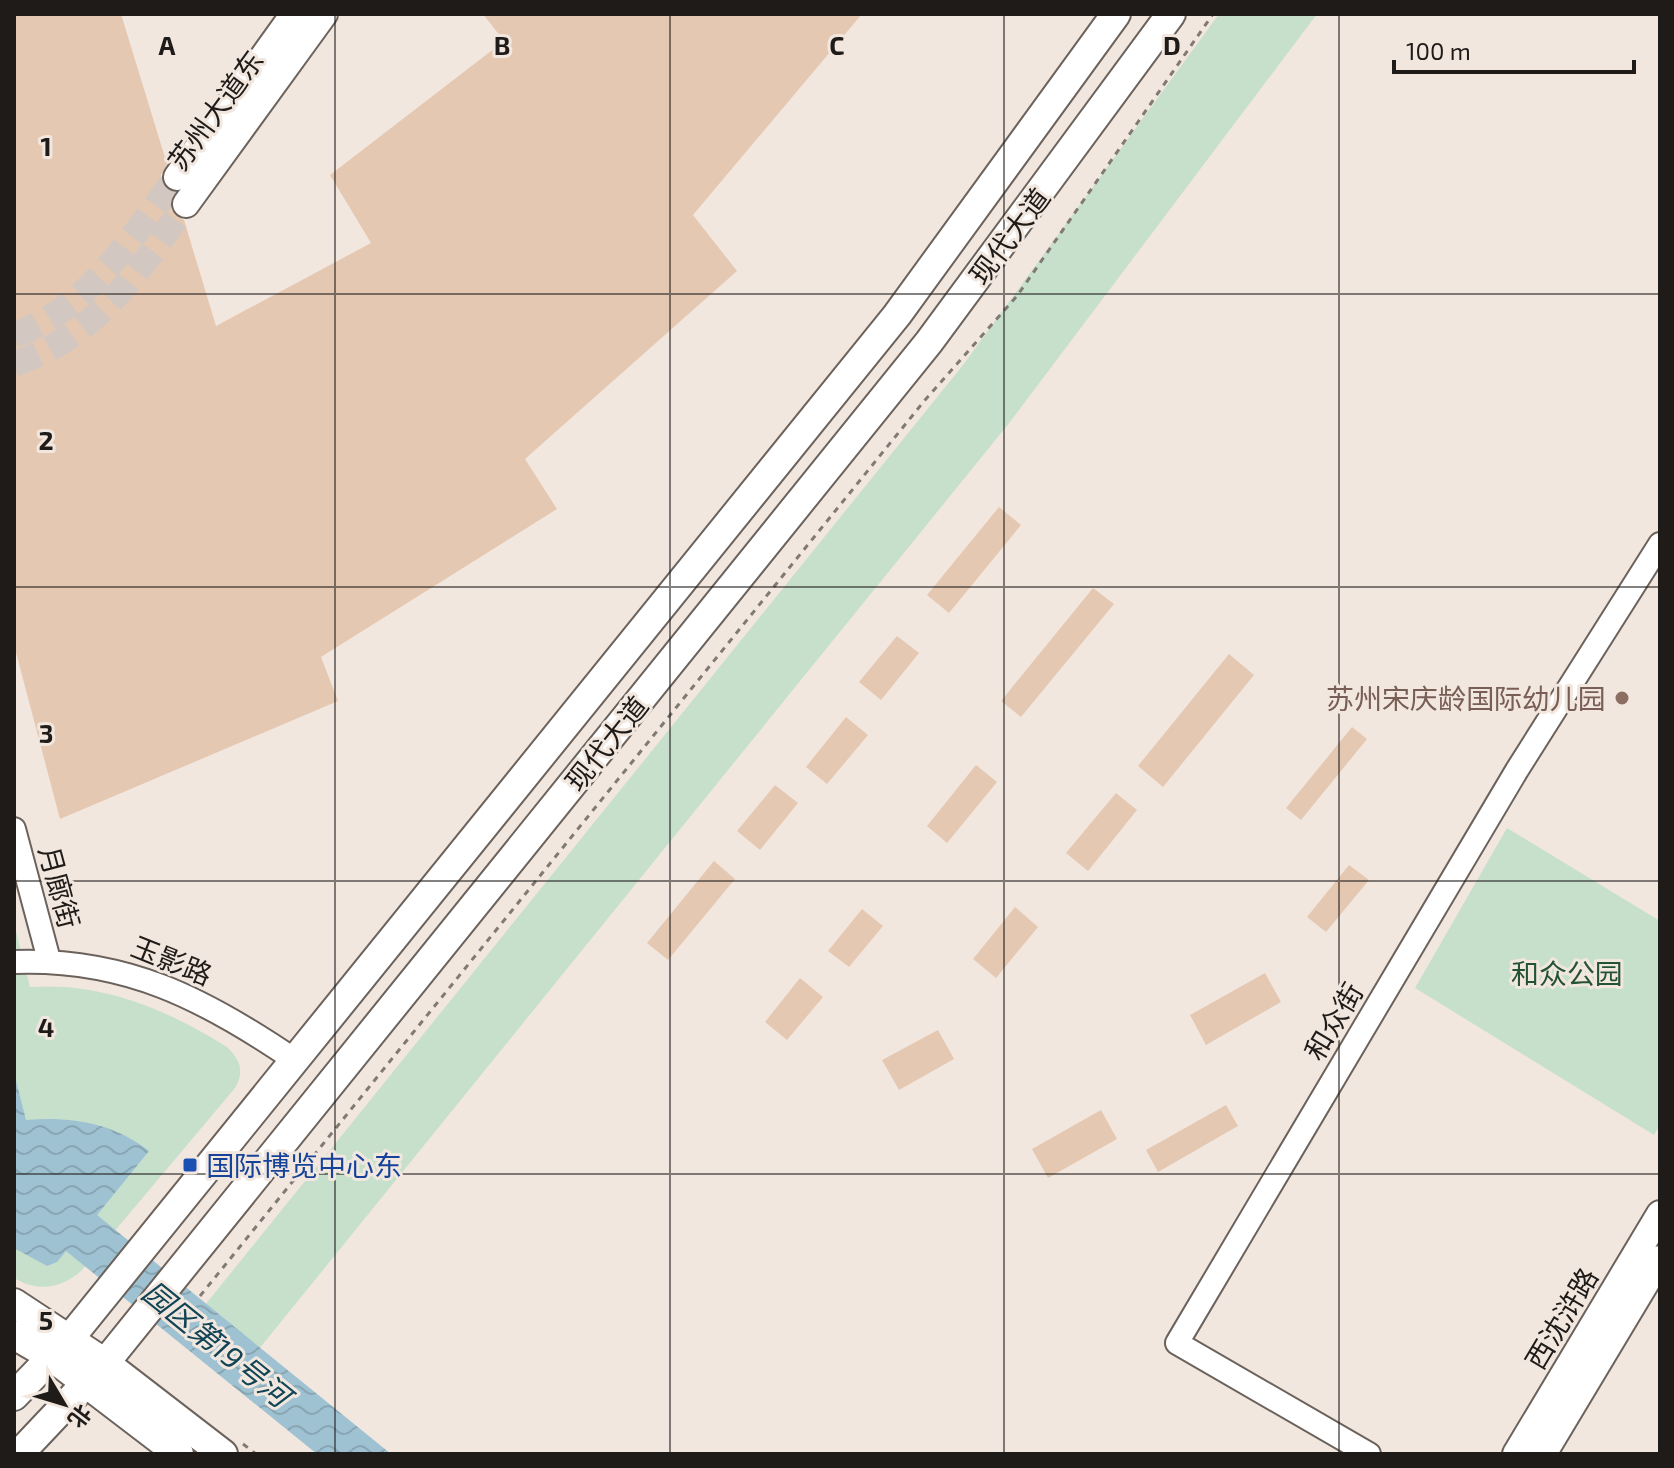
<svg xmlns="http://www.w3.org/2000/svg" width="1674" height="1468" viewBox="0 0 1674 1468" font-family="'Exo 2','Noto Sans SC',sans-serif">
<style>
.green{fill:#c6e0cc}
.water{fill:url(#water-waves)}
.building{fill:#e5c8b2}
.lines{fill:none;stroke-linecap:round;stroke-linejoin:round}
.secondary-tunnel{stroke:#d2c8c1;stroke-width:26;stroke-dasharray:26 13;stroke-linecap:butt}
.tertiary-casing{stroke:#6b625c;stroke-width:26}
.secondary-casing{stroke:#6b625c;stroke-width:30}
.primary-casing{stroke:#6b625c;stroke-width:32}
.path{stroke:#807974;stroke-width:3;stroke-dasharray:6 6;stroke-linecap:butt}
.tertiary{stroke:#fff;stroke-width:22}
.secondary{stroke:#fff;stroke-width:26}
.primary{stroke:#fff;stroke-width:28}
.grid{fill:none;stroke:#1f1b19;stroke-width:2;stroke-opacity:0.55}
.education-dot{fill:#8d6e63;stroke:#f2e7df;stroke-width:3}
.transit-dot{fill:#1a4fb4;stroke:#f2e7df;stroke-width:3}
.labels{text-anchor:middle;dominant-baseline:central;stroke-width:6;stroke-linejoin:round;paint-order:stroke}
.street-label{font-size:28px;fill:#1f1b19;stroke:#f2e7df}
.education-label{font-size:28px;fill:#785e54;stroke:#f2e7df;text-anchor:end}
.park-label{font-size:28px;fill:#235333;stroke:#f2e7df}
.transit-label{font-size:28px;fill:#164399;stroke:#f2e7df;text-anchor:start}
.water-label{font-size:30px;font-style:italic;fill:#145;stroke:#f2e7df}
.grid-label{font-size:26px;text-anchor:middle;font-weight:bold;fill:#1f1b19;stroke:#f2e7df;stroke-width:6;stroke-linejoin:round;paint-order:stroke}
</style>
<defs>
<pattern id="water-waves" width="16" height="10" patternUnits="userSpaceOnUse" patternTransform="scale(2)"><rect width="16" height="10" fill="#9ec2d2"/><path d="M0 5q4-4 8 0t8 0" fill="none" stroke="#88a6b4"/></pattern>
</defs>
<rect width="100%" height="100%" fill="#f2e7df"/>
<!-- green -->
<g class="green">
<polygon points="1219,14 1317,14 1010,422 259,1349 205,1305 963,365"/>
<polygon points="1507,828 1660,921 1660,1125 1654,1135 1415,988"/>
<path d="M14 923 30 987C103 982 166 1009 227 1047 240 1060 245 1071 235 1088L81 1271C61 1289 37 1292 14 1278Z"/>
</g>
<!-- water -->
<path class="water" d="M14 1073 26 1120C70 1116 114 1123 149 1151L97 1215 391 1454H317L66 1251 57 1262 47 1266 14 1248Z"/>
<!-- building -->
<g class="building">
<polygon points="14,14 121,14 167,164 161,175 162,183 174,193 171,210 184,220 216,326 371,243 330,175 504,41 483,14 862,14 693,215 737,271 525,459 557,509 321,657 338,701 60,819 14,645"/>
<polygon points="999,507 1021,525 949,613 927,595"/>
<polygon points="1093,588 1114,604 1021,717 1001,701"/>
<polygon points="897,636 919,653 881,700 859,682"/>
<polygon points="1229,654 1254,675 1163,787 1138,766"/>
<polygon points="846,717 868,735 827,784 806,767"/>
<polygon points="1352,727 1367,739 1301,820 1286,808"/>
<polygon points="976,765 997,782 947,843 927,826"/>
<polygon points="775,785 798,803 760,850 737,831"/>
<polygon points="1116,793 1137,810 1088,871 1066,853"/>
<polygon points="714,861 735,879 668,960 647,943"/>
<polygon points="1349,865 1369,880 1326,932 1307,917"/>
<polygon points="1015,907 1038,927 996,978 973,959"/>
<polygon points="862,909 883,926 849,967 828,951"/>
<polygon points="1265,973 1281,1002 1206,1045 1190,1015"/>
<polygon points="800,978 823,997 787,1040 765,1022"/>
<polygon points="938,1030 954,1059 899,1090 882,1060"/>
<polygon points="1226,1105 1238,1126 1158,1172 1146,1150"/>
<polygon points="1101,1110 1117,1139 1048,1178 1032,1149"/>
</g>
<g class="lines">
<!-- secondary-tunnel -->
<g class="secondary-tunnel">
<path d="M14 335C89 309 131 237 177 177"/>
<path d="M14 364C97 336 138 272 186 204"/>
</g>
<defs>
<g id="tertiary">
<polyline points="14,829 49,960"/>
<path d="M14 962C125 958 203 998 293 1059"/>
<polyline points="1369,1454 1177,1343 1517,770 1660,544"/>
</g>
<g id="secondary">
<polyline points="177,177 294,14"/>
<polyline points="186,204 324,14"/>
<polyline points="1516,1454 1660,1214"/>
<polyline points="1543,1454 1660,1259"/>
</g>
<g id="primary">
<polyline points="14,1303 105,1363 223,1454"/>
<polyline points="14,1335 52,1357 179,1454"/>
<polyline points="14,1396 70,1338 897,315 1116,14"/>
<polyline points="19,1454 105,1363 929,342 1171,14"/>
</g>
</defs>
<!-- tertiary casing -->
<use href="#tertiary" class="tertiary-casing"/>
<!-- secondary casing -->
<use href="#secondary" class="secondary-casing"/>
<!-- primary casing -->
<use href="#primary" class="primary-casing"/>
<!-- path -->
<g class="path">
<polyline points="200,1296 925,400 1017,296 1213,14"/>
<polyline points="243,1444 256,1454"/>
</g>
<!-- tertiary -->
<use href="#tertiary" class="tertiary"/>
<!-- secondary -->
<use href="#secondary" class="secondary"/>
<!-- primary -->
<use href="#primary" class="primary"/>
</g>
<!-- grid -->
<path class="grid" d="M335 14V1454M670 14V1454M1004 14V1454M1339 14V1454M14 294H1660M14 587H1660M14 881H1660M14 1174H1660"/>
<!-- markers -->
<circle class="education-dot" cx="1622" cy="698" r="8"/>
<rect class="transit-dot" x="182" y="1157" width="16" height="16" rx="4"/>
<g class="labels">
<!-- street labels -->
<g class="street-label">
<text transform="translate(215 110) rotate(-54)">苏州大道东</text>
<text transform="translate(1009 236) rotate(-53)">现代大道</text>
<text transform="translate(606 743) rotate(-51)">现代大道</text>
<text transform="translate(60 887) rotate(75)">月廊街</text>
<text transform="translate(172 960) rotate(22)">玉影路</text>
<text transform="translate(1333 1021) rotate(-59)">和众街</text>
<text transform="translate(1561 1318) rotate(-59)">西沈浒路</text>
</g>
<!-- education labels -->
<g class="education-label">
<text x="1606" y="698">苏州宋庆龄国际幼儿园</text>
</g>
<!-- park labels -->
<g class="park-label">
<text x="1567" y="973">和众公园</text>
</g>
<!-- transit labels -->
<g class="transit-label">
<text x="206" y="1165">国际博览中心东</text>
</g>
<!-- water labels -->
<g class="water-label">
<text transform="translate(217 1343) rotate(39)">园区第19号河</text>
</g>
</g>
<g class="grid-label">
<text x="167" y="55">A</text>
<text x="502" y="55">B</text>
<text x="837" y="55">C</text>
<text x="1172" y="55">D</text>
<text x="46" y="156">1</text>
<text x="46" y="450">2</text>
<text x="46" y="743">3</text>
<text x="46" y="1037">4</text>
<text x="46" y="1330">5</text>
</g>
<!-- border -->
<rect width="1674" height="1468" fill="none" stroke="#1f1b19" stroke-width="32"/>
<!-- north arrow -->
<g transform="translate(64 1404) rotate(128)" stroke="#f2e7df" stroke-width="6" paint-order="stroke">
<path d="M0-6L14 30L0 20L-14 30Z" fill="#1f1b19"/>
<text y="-12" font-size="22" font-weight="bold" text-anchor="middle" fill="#1f1b19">北</text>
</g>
<!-- scale -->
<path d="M1394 60v12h240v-12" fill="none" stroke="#1f1b19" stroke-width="4"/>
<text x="1406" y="60" font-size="24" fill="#1f1b19" stroke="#f2e7df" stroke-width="6" paint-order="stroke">100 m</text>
</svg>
